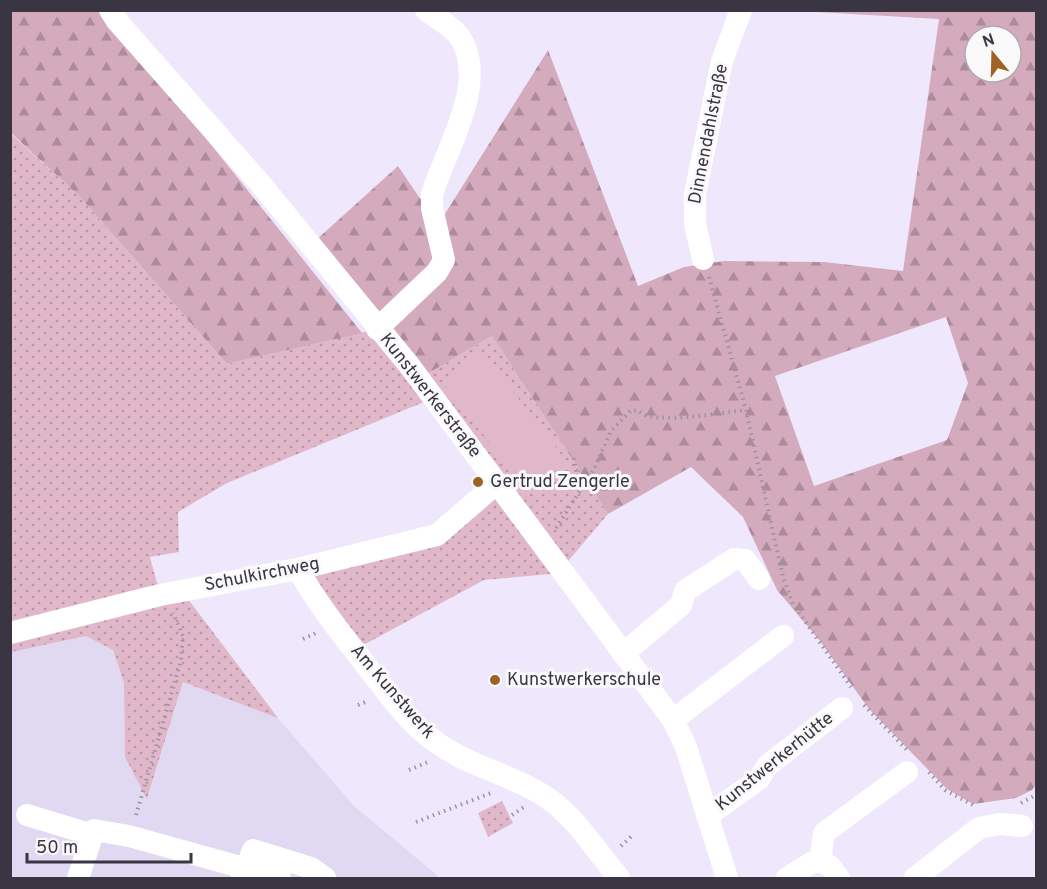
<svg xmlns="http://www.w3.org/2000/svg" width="1047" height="889" viewBox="0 0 1047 889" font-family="Overpass,sans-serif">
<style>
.built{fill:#e1d8f1}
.grass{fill:url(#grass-dots)}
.forest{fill:url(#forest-firs);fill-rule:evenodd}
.pitch{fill:#e1b8ca}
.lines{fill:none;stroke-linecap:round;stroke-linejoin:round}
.path{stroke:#9993a4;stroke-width:4;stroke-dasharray:1.5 4.5;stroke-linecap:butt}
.minor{stroke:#fff;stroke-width:22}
.poi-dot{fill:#9e6224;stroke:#f9f9f9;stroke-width:2}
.labels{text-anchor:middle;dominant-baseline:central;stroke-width:6;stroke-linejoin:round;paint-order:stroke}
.street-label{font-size:18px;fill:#3a3543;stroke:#f9f9f9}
.poi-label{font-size:18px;fill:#3a3543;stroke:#f9f9f9;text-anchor:start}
</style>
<defs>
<pattern id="grass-dots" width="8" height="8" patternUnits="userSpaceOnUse" patternTransform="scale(1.5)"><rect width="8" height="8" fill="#e1b8ca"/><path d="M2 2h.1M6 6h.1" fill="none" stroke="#b796a6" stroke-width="1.8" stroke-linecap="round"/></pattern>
<pattern id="forest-firs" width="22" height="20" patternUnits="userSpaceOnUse" patternTransform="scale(1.5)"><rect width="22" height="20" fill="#d4aabd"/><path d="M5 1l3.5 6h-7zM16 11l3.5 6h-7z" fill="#ad8b9b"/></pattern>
</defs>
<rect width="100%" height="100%" fill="#efe8fd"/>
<!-- built -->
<polygon class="built" points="86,636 113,650 124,683 125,757 148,798 183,682 278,718 354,806 437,875 436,878 11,878 10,652"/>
<!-- grass -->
<g class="grass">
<polygon points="10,133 80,197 227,364 373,330 429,400 227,483 178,512 179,552 150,557 157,583 188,599 278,718 183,682 147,799 125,757 124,683 113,650 86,636 11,652"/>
<polygon points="492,336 608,514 563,567 422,377"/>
<polygon points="497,488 563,573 484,580 354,650 298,569 442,531"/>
<polygon points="502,801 513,823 488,837 478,813"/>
</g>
<!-- forest -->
<g class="forest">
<polygon points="10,11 107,11 108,16 362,333 227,364 80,197 11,133"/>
<path d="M800 11H1036V785L1032 790 1016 798 973 804 947 789 869 709 820 641 777 590 743 517 691 467 608 514 492 336 422 377 315 241 398 166 438 225 548 50 638 286 684 267 724 261 824 262 903 271 939 19ZM975 36H1011V72H975ZM946 317 968 383 947 440 814 486 775 376Z"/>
</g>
<!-- pitch -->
<polygon class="pitch" points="482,351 567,462 528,492 442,382"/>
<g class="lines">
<!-- path -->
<g class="path">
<polyline points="709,277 746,410 783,577 793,604 851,687"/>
<polyline points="574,458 576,470 590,476"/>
<path d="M556 528 594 469 611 431 631 410 639 411C652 426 725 412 746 410"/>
<polyline points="303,639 316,633"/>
<polyline points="358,705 368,701"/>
<polyline points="864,705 909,752"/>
<polyline points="409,770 428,762"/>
<polyline points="929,772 945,790 975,806"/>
<polyline points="1021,803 1036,795"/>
<polyline points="136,815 181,661 183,636 173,613"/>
<polyline points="512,815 524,807"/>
<polyline points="416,822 491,793"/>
<polyline points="621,846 634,834"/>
</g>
<!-- minor -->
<g class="minor">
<polyline points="110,10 117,21 259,182 409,365 673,720 686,747 727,878"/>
<polyline points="703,259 695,224 695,194 722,61 741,10"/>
<path d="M377 329 437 272 444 260 432 208V194C446 149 490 80 459 36 452 26 436 18 426 10"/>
<path d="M298 569C319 607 346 639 372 673 390 696 409 723 433 740 467 766 511 774 546 797 575 816 597 852 619 878"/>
<polyline points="10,633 160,595 298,569 437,535 497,483"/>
<polyline points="623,654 681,605 685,591 734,559 745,560 759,579"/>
<polyline points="673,720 783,636"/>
<polyline points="27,815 93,835"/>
<polyline points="707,816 759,779 768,765 842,708"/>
<polyline points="820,861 824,833 907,772"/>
<polyline points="78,878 94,830 129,836 280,878"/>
<polyline points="242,878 253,850 311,868 325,878"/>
<polyline points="787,878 811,863 820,861 830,866 839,878"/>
<polyline points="915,878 979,828 1000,824 1022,826"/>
</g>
</g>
<!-- markers -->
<g class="poi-dot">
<circle cx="478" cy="482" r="6"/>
<circle cx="495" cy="680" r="6"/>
</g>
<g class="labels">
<!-- street labels -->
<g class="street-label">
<text transform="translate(709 134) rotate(-79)">Dinnendahlstraße</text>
<text transform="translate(430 396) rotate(52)">Kunstwerkerstraße</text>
<text transform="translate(262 575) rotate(-11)">Schulkirchweg</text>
<text transform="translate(392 692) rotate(49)">Am Kunstwerk</text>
<text transform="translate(775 762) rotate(-39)">Kunstwerkerhütte</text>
</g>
<!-- poi labels -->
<g class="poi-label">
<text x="490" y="482">Gertrud Zengerle</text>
<text x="507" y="680">Kunstwerkerschule</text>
</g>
</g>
<!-- border -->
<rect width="1047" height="889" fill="none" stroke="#3a3543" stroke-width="24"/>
<!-- north arrow -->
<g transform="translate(993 54) rotate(341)"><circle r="28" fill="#f9f9f9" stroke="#adabb0" stroke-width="1.5"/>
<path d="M0-4.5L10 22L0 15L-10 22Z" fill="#9e6224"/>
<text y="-9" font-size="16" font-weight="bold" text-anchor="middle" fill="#3a3543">N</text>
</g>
<!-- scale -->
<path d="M27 853v9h164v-9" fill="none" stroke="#3a3543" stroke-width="3"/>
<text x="36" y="853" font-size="18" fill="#3a3543" stroke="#f9f9f9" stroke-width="4.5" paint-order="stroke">50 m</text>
</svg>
